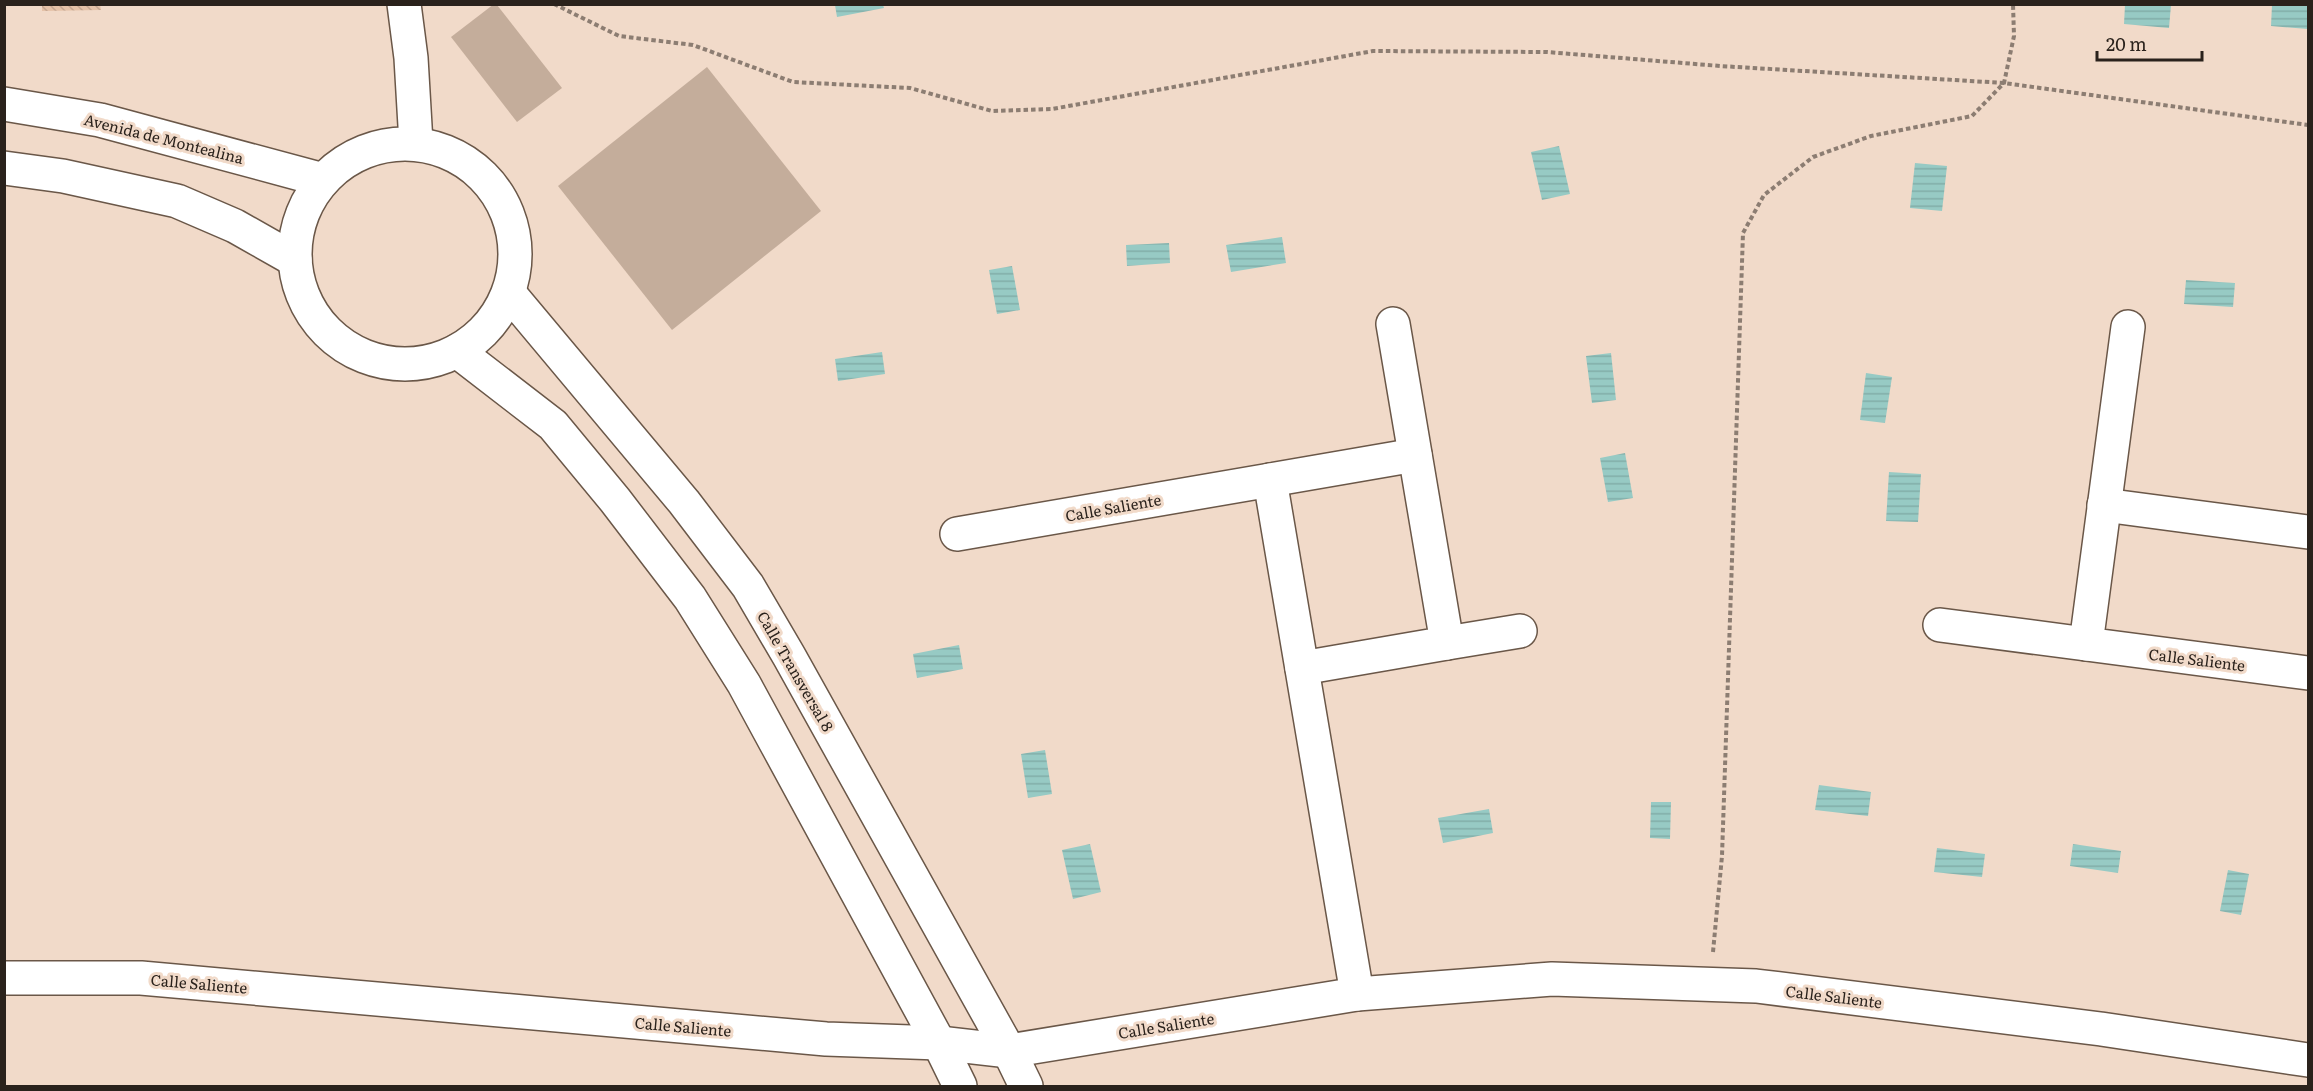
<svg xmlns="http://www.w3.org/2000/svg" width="2313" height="1091" viewBox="0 0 2313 1091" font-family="Literata,serif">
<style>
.green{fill:#c4ad9b}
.water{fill:url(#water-rules)}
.building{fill:url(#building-back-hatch)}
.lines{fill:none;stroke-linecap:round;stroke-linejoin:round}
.street-casing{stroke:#6a5748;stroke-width:36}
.path{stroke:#8c7d72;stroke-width:4;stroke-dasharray:4.5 3;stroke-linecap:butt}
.street{stroke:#fff;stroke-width:33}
.labels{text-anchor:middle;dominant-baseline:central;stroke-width:6;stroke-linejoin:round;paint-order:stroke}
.street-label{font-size:15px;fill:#2a221c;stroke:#f1dac9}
</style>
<defs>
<pattern id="water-rules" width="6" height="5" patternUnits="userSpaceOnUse" patternTransform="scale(1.5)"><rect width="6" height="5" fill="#97cac4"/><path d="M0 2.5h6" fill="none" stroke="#82ada8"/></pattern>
<pattern id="building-back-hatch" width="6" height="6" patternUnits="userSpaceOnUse" patternTransform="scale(1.5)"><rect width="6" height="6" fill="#e5c2a8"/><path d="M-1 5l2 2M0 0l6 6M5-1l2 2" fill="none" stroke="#c5a690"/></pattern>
</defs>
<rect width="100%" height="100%" fill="#f1dac9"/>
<!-- green -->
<g class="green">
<polygon points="494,4 497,5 562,88 517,122 451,37"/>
<polygon points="707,67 821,211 672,330 558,186"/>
</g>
<!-- water -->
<g class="water">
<polygon points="835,5 883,5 884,8 837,17"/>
<polygon points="2125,5 2171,5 2169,28 2124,24"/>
<polygon points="2272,5 2308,5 2308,29 2271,26"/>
<polygon points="1559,146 1570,194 1542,200 1531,152"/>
<polygon points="1915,163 1947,166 1942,211 1910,208"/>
<polygon points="1282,237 1286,263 1231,272 1226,245"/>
<polygon points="1169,243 1170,263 1127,266 1126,245"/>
<polygon points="1012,266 1020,310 997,314 989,270"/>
<polygon points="2186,280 2235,283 2233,307 2184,304"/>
<polygon points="882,352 885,374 838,381 835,359"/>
<polygon points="1611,353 1616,400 1592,403 1586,356"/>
<polygon points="1866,373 1892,377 1885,423 1860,420"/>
<polygon points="1625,453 1633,498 1608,502 1600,458"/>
<polygon points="1889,472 1921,474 1918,522 1886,521"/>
<polygon points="959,645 963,669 917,678 913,654"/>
<polygon points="1045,750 1052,794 1028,798 1021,754"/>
<polygon points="1819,785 1871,792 1868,816 1815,810"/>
<polygon points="1651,802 1671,802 1670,839 1650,838"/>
<polygon points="1489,809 1493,833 1443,843 1438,818"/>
<polygon points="1090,844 1101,892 1073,899 1062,850"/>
<polygon points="2073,844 2121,851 2118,873 2070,866"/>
<polygon points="1937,848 1985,854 1982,877 1934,872"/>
<polygon points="2228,870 2249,874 2241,915 2220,911"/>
</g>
<!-- building -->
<polygon class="building" points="42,4 100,4 101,10 42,11"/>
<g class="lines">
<defs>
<g id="street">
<polyline points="404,4 411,58 416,143"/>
<polyline points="4,104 100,120 323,180"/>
<circle cx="405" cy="254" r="110"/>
<polyline points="4,168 63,176 177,201 235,226 295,260"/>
<polyline points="509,293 684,502 748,586 789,656 1009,1051 1026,1086"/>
<polyline points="2128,327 2086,644 2308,673"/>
<polyline points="457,351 553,425 615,500 690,598 744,684 939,1043 960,1086"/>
<polyline points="1270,480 1357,994"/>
<polyline points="2104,505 2308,532"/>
<polyline points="957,534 1415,455"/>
<polyline points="1940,625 2086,644"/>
<polyline points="1447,643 1520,631"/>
<polyline points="1302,668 1447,643 1393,324"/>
<polyline points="4,978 141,978 826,1039 939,1043 1009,1051 1357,994 1552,979 1756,986 2101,1029 2308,1060"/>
</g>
</defs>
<!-- street casing -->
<use href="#street" class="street-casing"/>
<!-- path -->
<g class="path">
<polyline points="554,4 619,36 693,45 793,82 910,88 992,111 1052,109 1373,51 1547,52 1720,66 2004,83 2308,125"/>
<polyline points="1713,952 1722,856 1743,233 1764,195 1813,157 1871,136 1972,116 2004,83 2014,36 2013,4"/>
</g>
<!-- street -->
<use href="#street" class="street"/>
</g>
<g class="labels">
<!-- street labels -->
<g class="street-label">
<text transform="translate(164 138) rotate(14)">Avenida de Montealina</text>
<text transform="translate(1113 507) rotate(-10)">Calle Saliente</text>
<text transform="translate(2197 659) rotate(7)">Calle Saliente</text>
<text transform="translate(796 671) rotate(60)">Calle Transversal 8</text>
<text transform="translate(199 983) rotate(5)">Calle Saliente</text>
<text transform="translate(1834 996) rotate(7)">Calle Saliente</text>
<text transform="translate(1166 1025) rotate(-9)">Calle Saliente</text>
<text transform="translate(683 1026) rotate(5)">Calle Saliente</text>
</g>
</g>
<!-- border -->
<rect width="2313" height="1091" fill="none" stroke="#2a221c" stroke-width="12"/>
<!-- scale -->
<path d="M2097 51v9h105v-9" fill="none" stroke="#2a221c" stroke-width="3"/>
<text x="2106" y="51" font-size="18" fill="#2a221c" stroke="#f1dac9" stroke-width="4.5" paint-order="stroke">20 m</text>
</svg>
